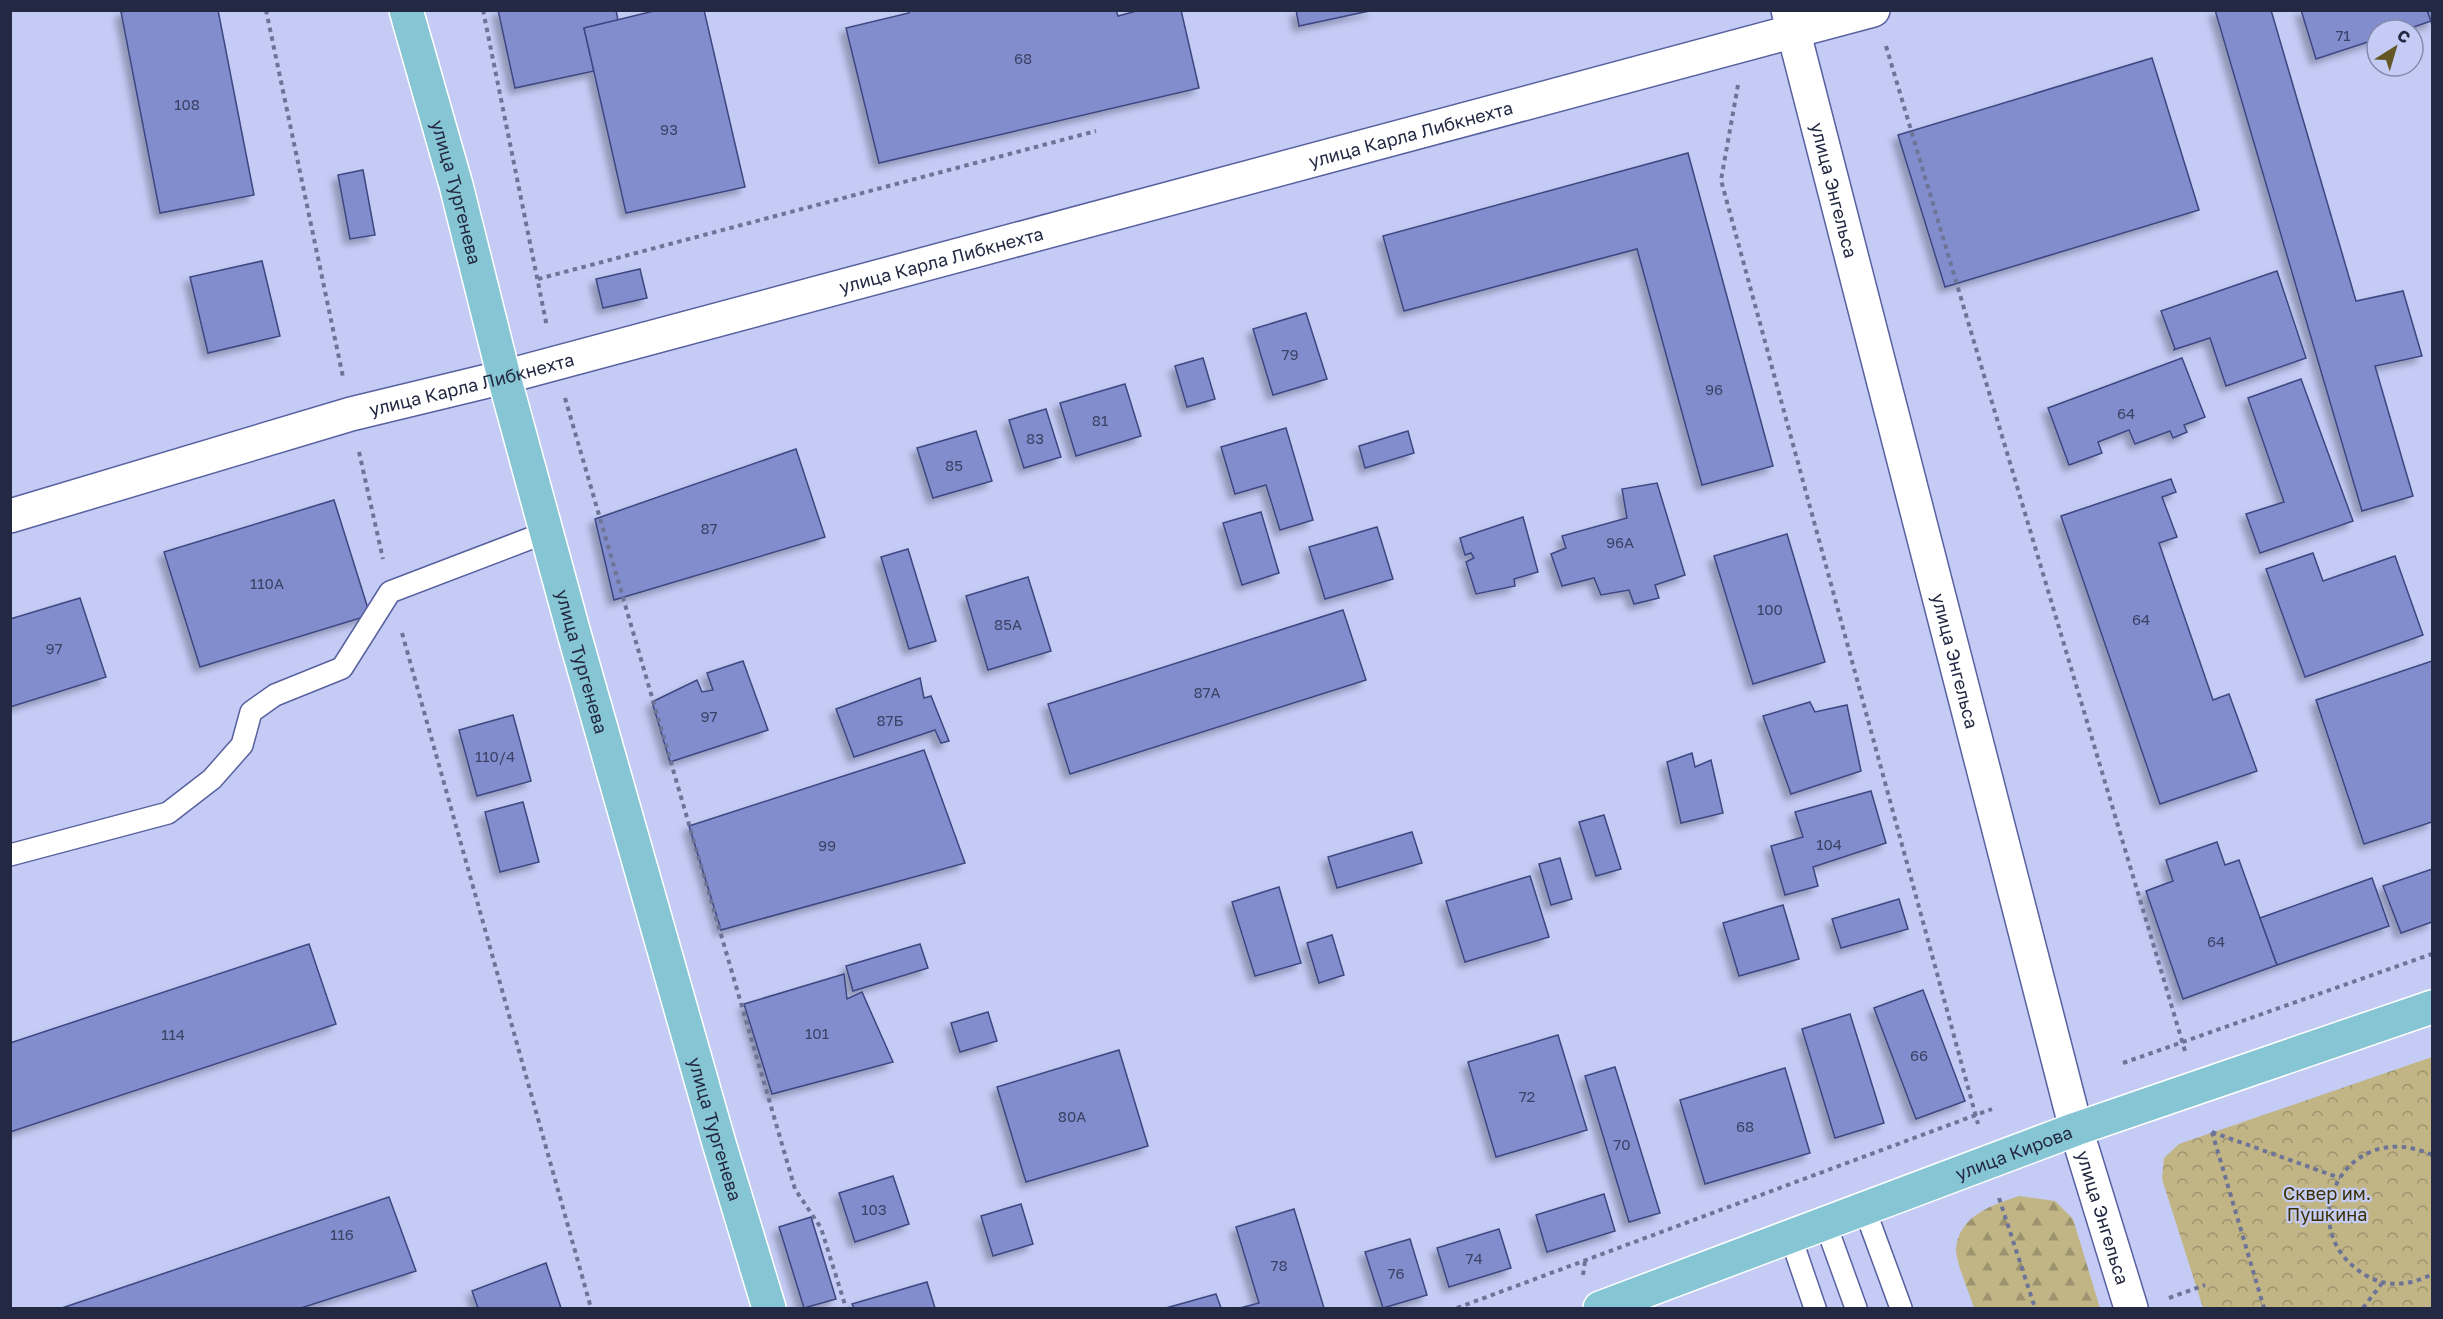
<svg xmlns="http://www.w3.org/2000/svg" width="2443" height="1319" viewBox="0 0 2443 1319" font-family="'Golos Text',sans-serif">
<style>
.forest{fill:url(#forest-firs)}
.park{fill:url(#park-crowns)}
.building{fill:#828dce;stroke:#3e4680;stroke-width:1.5;filter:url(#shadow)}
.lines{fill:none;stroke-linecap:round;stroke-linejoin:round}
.service-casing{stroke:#58619f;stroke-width:24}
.minor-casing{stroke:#58619f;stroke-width:36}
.tertiary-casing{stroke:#58619f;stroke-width:36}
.primary-casing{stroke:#fff;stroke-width:36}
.path{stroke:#6e7496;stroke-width:4;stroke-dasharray:4.5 4.5;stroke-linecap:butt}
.service{stroke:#fff;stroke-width:21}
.minor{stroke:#fff;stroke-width:33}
.tertiary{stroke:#fff;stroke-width:33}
.primary{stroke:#86c5d4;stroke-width:33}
.labels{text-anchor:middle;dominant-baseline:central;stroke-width:4.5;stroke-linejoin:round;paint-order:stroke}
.number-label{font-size:15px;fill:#3c4266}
.street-label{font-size:18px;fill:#242943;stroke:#c4ccf6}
.park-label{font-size:18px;fill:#3a2f00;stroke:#c4ccf6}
</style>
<defs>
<pattern id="forest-firs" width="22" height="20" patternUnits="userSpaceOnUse" patternTransform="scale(1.5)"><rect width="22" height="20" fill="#c1b586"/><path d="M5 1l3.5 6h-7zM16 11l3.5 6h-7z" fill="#9d936f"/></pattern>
<pattern id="park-crowns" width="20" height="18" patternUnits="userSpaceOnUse" patternTransform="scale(1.5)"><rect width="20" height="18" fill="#c1b586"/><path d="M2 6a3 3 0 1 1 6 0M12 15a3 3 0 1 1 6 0" fill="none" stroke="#9d936f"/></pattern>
<filter id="shadow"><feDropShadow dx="-5.5" dy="5.5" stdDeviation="3" flood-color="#0004"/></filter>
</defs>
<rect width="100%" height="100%" fill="#c4ccf6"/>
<!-- forest -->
<path class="forest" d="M2019 1196 2055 1201 2073 1219 2100 1308H1974C1970 1295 1956 1262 1956 1250 1958 1216 1992 1205 2019 1196Z"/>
<!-- park -->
<polygon class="park" points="2432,1057 2432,1308 2203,1308 2162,1179 2164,1158 2179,1144"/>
<!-- building -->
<g class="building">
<polygon points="130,10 218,10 254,195 160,213 121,12"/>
<polygon points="498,10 616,10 618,20 584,28 594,71 515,88"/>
<polygon points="658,10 704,10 745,187 626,213 584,28"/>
<polygon points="909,10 1116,10 1118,16 1140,10 1181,10 1199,88 879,163 846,28 909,13"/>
<polygon points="1296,10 1374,10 1299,26"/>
<polygon points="2215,10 2271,10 2356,301 2403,291 2422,356 2375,366 2413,496 2362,511"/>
<polygon points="2301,10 2427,10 2431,21 2405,30 2377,30 2377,39 2316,59"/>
<polygon points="2427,10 2432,10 2432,26 2431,21"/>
<polygon points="2152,58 2199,210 1945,287 1898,135"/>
<polygon points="1688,153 1773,466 1702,485 1637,249 1404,311 1383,236"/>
<polygon points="363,170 375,235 350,239 338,175"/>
<polygon points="262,261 280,336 208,353 190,277"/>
<polygon points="640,269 647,298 603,308 596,279"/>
<polygon points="2277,271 2306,358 2226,386 2210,338 2173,350 2175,349 2161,311"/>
<polygon points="1306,313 1327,379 1273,395 1253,329"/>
<polygon points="1203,358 1215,399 1187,407 1175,366"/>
<polygon points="2182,358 2205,417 2184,425 2187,432 2173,438 2170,431 2135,444 2129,430 2098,442 2102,453 2069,465 2048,408"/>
<polygon points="2301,379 2353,521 2260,553 2246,514 2284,502 2248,398"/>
<polygon points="1125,384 1141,436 1076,456 1060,403"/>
<polygon points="1046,409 1061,457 1024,468 1009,420"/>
<polygon points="1286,428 1313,520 1280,530 1266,485 1235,494 1221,447"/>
<polygon points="976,431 992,481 933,498 917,448"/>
<polygon points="1408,431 1414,453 1365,468 1359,446"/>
<polygon points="796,449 825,537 614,600 595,519"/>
<polygon points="2171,479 2176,492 2162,497 2177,537 2159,543 2213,700 2229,694 2257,771 2160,804 2061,516"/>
<polygon points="1657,483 1685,575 1655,585 1659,598 1634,604 1629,590 1601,595 1594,578 1562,586 1551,554 1566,548 1562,536 1627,518 1622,489"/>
<polygon points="334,500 370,615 200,667 164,552"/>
<polygon points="1261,512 1279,573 1242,585 1223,523"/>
<polygon points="1523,517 1538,572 1514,579 1515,586 1476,594 1466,562 1474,558 1471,553 1465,555 1460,538"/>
<polygon points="1377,527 1393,579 1325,599 1309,547"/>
<polygon points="1787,534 1825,662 1753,684 1714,556"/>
<polygon points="908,549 936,641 909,649 881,557"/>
<polygon points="2313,553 2323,581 2395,556 2423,635 2305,677 2266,569"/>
<polygon points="1028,577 1051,651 988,670 966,596"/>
<polygon points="80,598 106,677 10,707 10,619"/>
<polygon points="1343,610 1366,680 1070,774 1048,704"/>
<polygon points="743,661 768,730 670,762 652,702 697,680 702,692 713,690 707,673"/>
<polygon points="2432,661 2432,822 2364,844 2316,700"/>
<polygon points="920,678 924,698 931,696 949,741 941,743 935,730 854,757 836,709"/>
<polygon points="1810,702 1815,712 1847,705 1861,771 1791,794 1763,716"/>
<polygon points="513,715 531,781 477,796 459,730"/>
<polygon points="924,750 965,863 721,930 689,826"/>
<polygon points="1692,753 1695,767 1711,760 1723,813 1681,823 1667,762"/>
<polygon points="1871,791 1886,843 1813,867 1818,886 1785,895 1771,846 1803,837 1795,812"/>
<polygon points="523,802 539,862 500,872 485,812"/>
<polygon points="1604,815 1621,869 1596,876 1579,822"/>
<polygon points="1412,832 1422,863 1337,888 1328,857"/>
<polygon points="2217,842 2225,865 2239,860 2277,965 2183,999 2146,891 2173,881 2166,860"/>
<polygon points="1560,858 1572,899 1551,905 1539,864"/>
<polygon points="2432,869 2432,922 2401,933 2383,886"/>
<polygon points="1530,876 1549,937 1465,962 1446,901"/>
<polygon points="2372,878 2389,926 2277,965 2260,918"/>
<polygon points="1279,887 1301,963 1255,976 1232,902"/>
<polygon points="1899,899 1908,929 1841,948 1832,919"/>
<polygon points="1783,905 1799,959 1739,976 1723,923"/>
<polygon points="1332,935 1344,975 1319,983 1307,943"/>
<polygon points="309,944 336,1024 10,1132 10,1043"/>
<polygon points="920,944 928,968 853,991 846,966"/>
<polygon points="844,974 847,999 862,992 893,1062 772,1094 744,1004"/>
<polygon points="1923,990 1965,1101 1916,1119 1874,1008"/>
<polygon points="988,1012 997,1041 960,1052 951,1023"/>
<polygon points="1850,1014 1884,1123 1835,1138 1802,1029"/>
<polygon points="1558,1035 1587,1130 1496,1157 1468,1062"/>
<polygon points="1119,1050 1148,1146 1026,1182 997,1087"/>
<polygon points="1615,1067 1660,1213 1629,1222 1585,1076"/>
<polygon points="1785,1068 1810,1153 1705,1184 1680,1100"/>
<polygon points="893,1176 909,1224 855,1242 839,1193"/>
<polygon points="1604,1194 1615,1231 1547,1252 1536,1215"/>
<polygon points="389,1197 416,1271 301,1308 62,1308"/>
<polygon points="1021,1204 1033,1244 993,1256 981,1216"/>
<polygon points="1294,1209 1324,1308 1240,1308 1259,1303 1236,1227"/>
<polygon points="811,1217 836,1299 804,1308 779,1227"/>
<polygon points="1499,1229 1511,1268 1449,1287 1437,1248"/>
<polygon points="1410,1239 1427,1295 1383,1308 1365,1252"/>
<polygon points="546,1263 561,1308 478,1308 472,1291"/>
<polygon points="927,1282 935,1308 854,1308 852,1304"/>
<polygon points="1216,1294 1221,1308 1166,1308"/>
</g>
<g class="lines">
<defs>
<g id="service">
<polyline points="10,855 168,813 212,779 242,745 251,712 275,695 342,668 390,592 547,532"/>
<polyline points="1865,1210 1901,1308"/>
<polyline points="1826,1225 1856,1308"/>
<polyline points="1791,1238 1815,1308"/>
</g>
<g id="minor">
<path id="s1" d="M10 516 351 414 504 377 1873 10"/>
</g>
<g id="tertiary">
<path id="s2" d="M1788 10 2076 1129 2131 1308"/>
</g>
<g id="primary">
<path id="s3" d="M406 10 456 185 504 377 575 637 719 1143 769 1308"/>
<path id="s4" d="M1600 1308 2076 1129 2432 1007"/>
</g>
</defs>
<!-- service casing -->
<use href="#service" class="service-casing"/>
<!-- minor casing -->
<use href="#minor" class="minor-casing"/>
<!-- tertiary casing -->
<use href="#tertiary" class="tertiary-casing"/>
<!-- primary casing -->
<use href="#primary" class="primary-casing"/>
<!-- path -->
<g class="path">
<polyline points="266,10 343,377"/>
<polyline points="483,10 547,327"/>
<polyline points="1886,46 2185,1051"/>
<polyline points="1738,85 1721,180 1978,1124"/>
<polyline points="538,279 1096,131"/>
<polyline points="565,398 795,1189 821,1228 846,1308"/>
<polyline points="359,452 383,559"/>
<polyline points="402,633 591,1308"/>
<polyline points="2123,1063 2432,954"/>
<polyline points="2212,1132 2264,1308"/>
<polyline points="2212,1132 2340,1178"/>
<path d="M2432 1155C2345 1115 2287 1230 2367 1276 2388 1288 2412 1285 2432 1274"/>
<polyline points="1999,1198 2035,1308"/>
<polyline points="1583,1275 1585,1261"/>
<polyline points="2169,1298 2205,1285"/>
<polyline points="1457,1308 1992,1109"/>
<polyline points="2363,1308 2383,1282"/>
</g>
<!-- service -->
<use href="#service" class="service"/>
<!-- minor -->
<use href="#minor" class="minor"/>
<!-- tertiary -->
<use href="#tertiary" class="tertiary"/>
<!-- primary -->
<use href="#primary" class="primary"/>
</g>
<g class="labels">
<!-- number labels -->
<g class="number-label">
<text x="2343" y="35">71</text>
<text x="1023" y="58">68</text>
<text x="187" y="104">108</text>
<text x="669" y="129">93</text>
<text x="1290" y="354">79</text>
<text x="1714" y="389">96</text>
<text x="2126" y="413">64</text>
<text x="1100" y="420">81</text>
<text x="1035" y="438">83</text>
<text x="954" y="465">85</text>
<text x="709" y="528">87</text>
<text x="1620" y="542">96А</text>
<text x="267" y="583">110А</text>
<text x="1770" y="609">100</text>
<text x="2141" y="619">64</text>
<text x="1008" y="624">85А</text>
<text x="54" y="648">97</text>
<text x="1207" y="692">87А</text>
<text x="709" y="716">97</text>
<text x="890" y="720">87Б</text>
<text x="495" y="756">110/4</text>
<text x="1829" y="844">104</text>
<text x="827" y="845">99</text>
<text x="2216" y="941">64</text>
<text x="817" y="1033">101</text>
<text x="173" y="1034">114</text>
<text x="1919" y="1055">66</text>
<text x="1527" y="1096">72</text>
<text x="1072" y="1116">80А</text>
<text x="1745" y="1126">68</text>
<text x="1622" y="1144">70</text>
<text x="874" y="1209">103</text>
<text x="342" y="1234">116</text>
<text x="1474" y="1258">74</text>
<text x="1279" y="1265">78</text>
<text x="1396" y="1273">76</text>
</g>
<!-- street labels -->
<g class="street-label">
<text stroke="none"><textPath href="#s1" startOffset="1452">улица Карла Либкнехта</textPath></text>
<text stroke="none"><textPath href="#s2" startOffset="186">улица Энгельса</textPath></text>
<text stroke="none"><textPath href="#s3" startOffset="189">улица Тургенева</textPath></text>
<text stroke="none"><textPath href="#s1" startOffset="966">улица Карла Либкнехта</textPath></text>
<text stroke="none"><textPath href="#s1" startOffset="480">улица Карла Либкнехта</textPath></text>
<text stroke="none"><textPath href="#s3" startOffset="675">улица Тургенева</textPath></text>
<text stroke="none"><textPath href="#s2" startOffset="672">улица Энгельса</textPath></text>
<text stroke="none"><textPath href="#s3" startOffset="1161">улица Тургенева</textPath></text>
<text stroke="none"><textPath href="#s4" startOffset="442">улица Кирова</textPath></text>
<text stroke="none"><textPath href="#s2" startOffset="1248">улица Энгельса</textPath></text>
</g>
<!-- park labels -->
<g class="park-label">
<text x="2327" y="1193">Сквер им.<tspan x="2327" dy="21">Пушкина</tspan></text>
</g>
</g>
<!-- border -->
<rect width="2443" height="1319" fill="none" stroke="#242943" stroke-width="24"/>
<!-- north arrow -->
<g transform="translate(2395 48) rotate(37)"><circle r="28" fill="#c4ccf6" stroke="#848bae" stroke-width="1.5"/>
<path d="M0-4.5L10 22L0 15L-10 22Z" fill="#635723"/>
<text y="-9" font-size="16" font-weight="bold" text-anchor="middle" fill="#242943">С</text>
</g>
</svg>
